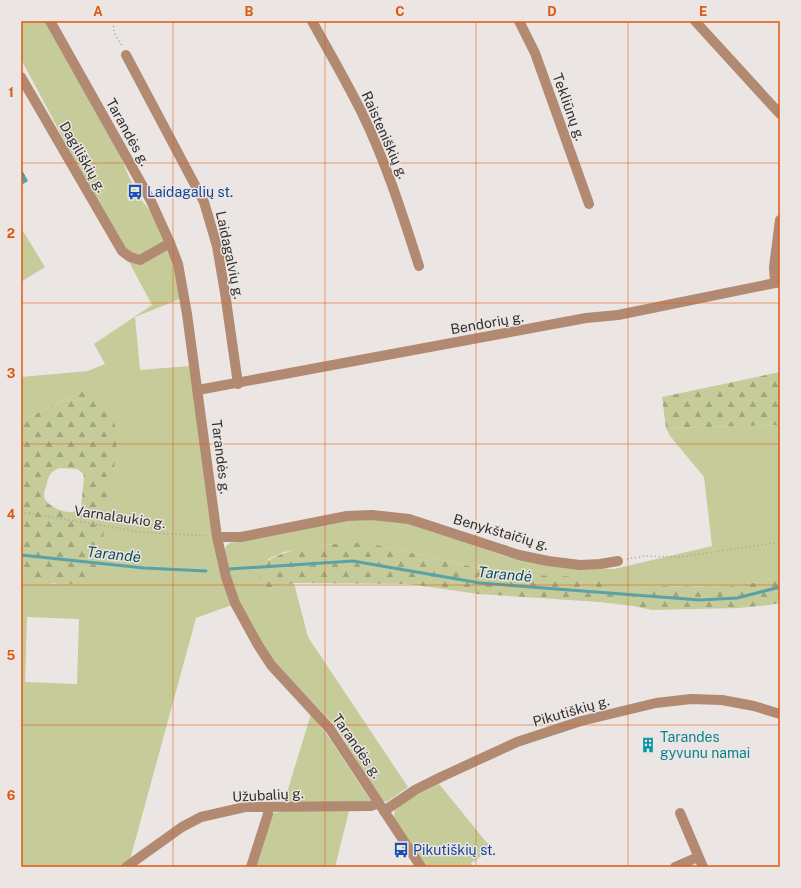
<svg xmlns="http://www.w3.org/2000/svg" width="801" height="888" viewBox="0 0 801 888" font-family="'Public Sans',sans-serif">
<style>
.grass{fill:#c5cc99;fill-rule:evenodd}
.forest{fill:url(#forest-firs);fill-rule:evenodd}
.water{fill:url(#water-waves)}
.lines{fill:none;stroke-linecap:round;stroke-linejoin:round}
.stream{stroke:#58a2aa;stroke-width:3}
.path{stroke:#a39f9d;stroke-width:1.5;stroke-dasharray:1 3;stroke-linecap:butt}
.minor{stroke:#b28971;stroke-width:10}
.grid{fill:none;stroke:#df570e;stroke-width:1;stroke-opacity:0.55}
.labels{text-anchor:middle;dominant-baseline:central;stroke-width:3;stroke-linejoin:round;paint-order:stroke}
.street-label{font-size:14px;fill:#312f2e;stroke:#ebe6e3}
.transit-label{font-size:14px;fill:#164399;stroke:#ebe6e3;text-anchor:start}
.culture-label{font-size:14px;fill:#0d838f;stroke:#ebe6e3;text-anchor:start}
.water-label{font-size:15px;font-style:italic;fill:#0c5056;stroke:#ebe6e3}
.neatline{fill:none;stroke:#df570e;stroke-width:1.5}
.grid-label{font-size:13px;text-anchor:middle;font-weight:bold;fill:#df570e}
</style>
<defs>
<pattern id="forest-firs" width="22" height="20" patternUnits="userSpaceOnUse"><rect width="22" height="20" fill="#c5cc99"/><path d="M5 1l3.5 6h-7zM16 11l3.5 6h-7z" fill="#a1a67d"/></pattern>
<pattern id="water-waves" width="16" height="10" patternUnits="userSpaceOnUse"><rect width="16" height="10" fill="#58a2aa"/><path d="M0 5q4-4 8 0t8 0" fill="none" stroke="#49848b"/></pattern>
</defs>
<rect width="100%" height="100%" fill="#ebe6e3"/>
<!-- grass -->
<g class="grass">
<path d="M21 21H45L119 151 128 175 142 201 151 212 159 228 172 261 180 299 135 317 140 370 189 366 232 605 196 618 128 867H21V575L55 584 92 575 83 391 21 421V377L88 371 105 364 94 344 152 305 21 59ZM27 617 79 619 77 684 25 682Z"/>
<polygon points="21,228 45,267 21,282"/>
<path d="M780 425V576L764 581 727 587 650 586C639 587 634 589 630 600L633 606 599 602 612 599 556 577 503 574 368 543H339L284 552 268 559 269 589 294 583 308 637 408 787 387 802 381 800 336 727 272 660 259 640 237 597 224 553 226 546 230 543 346 520 365 518 411 524 505 556 540 564 584 567 614 569 712 546 704 477 670 436 666 428Z"/>
<polygon points="311,714 330,739 377,810 349,811 335,867 255,867 272,813 281,812"/>
<polygon points="439,784 492,849 471,863 473,867 426,867 395,820 394,815 395,809 403,802"/>
</g>
<!-- forest -->
<g class="forest">
<polygon points="780,372 780,425 666,428 662,397"/>
<path d="M83 391C130 402 115 459 110 494 106 517 103 540 99 563 97 567 94 573 91 576 71 592 43 581 21 575V421ZM61 468 77 469 83 473 84 478 81 507C74 519 44 507 44 495 44 491 46 486 47 483 49 474 52 470 61 468Z"/>
<path d="M339 543H368L503 574 610 578 617 584 619 593 612 599 599 602 478 594 409 584 294 583 269 589 261 582 259 567C280 548 312 548 339 543Z"/>
<path d="M780 576V603L769 605 739 608 652 610 633 606 630 600C634 589 639 587 650 586L727 587 764 581Z"/>
</g>
<!-- water -->
<polygon class="water" points="21,170 22,170 28,181 23,184 21,182"/>
<g class="lines">
<!-- stream -->
<g class="stream">
<polyline points="21,555 144,568 206,571"/>
<polyline points="229,569 353,561 480,583 700,600 737,598 780,587"/>
</g>
<!-- path -->
<g class="path">
<polyline points="113,22 114,32 122,46"/>
<polyline points="21,512 141,532 207,536"/>
<polyline points="627,559 645,556 680,557 780,542"/>
</g>
<!-- minor -->
<g class="minor">
<polyline points="50,21 150,199 170,243 178,264 187,314 217,537 226,577 235,603 258,645 271,665 330,729 421,867"/>
<path d="M312 21C328 50 345 79 360 109 385 159 402 213 419 266"/>
<polyline points="519,21 535,53 589,204"/>
<polyline points="695,21 780,114"/>
<polyline points="126,55 204,202 217,246 225,293 238,384"/>
<polyline points="21,77 122,251 130,257 140,260 170,243"/>
<polyline points="775,283 774,267 780,220"/>
<polyline points="198,390 586,318 618,315 780,282"/>
<polyline points="217,537 241,537 347,516 372,515 409,519 519,555 548,561 580,565 600,564 618,561"/>
<polyline points="384,811 415,790 441,777 517,742 581,721 656,703 691,699 722,700 754,706 780,714"/>
<polyline points="680,813 703,867"/>
<polyline points="126,867 182,827 201,817 245,807 371,806 378,803"/>
<polyline points="251,867 268,814 268,807"/>
<polyline points="675,867 698,857"/>
</g>
</g>
<!-- grid -->
<path class="grid" d="M173 21V867M325 21V867M476 21V867M628 21V867M21 163H780M21 303H780M21 444H780M21 585H780M21 725H780"/>
<!-- icons -->
<defs>
<symbol id="bus-bare" viewBox="-9 -9 18 18"><path d="M-5-6H5V4H4V6H2V4H-2V6H-4V4H-5ZM-3.5-4V0h7V-4ZM-3.5 1.2v1.5H-2V1.2ZM2 1.2v1.5H3.5V1.2Z" fill="#1a4fb4" stroke="#ebe6e3" stroke-width="2.5" paint-order="stroke"/></symbol>
<symbol id="building-bare" viewBox="-9 -9 18 18"><path d="M-4-6H4V6H1V3H-1V6H-4ZM-2.5-4.3h1.7v1.8h-1.7ZM.8-4.3h1.7v1.8H.8ZM-2.5-1h1.7V.8h-1.7ZM.8-1h1.7V.8H.8Z" fill="#0f9aa8" stroke="#ebe6e3" stroke-width="2.5" paint-order="stroke"/></symbol>
</defs>
<g fill-rule="evenodd">
<use href="#bus-bare" x="124" y="181" width="22" height="22"/>
<use href="#building-bare" x="637" y="734" width="22" height="22"/>
<use href="#bus-bare" x="390" y="839" width="22" height="22"/>
</g>
<g class="labels">
<!-- street labels -->
<g class="street-label">
<text transform="translate(569 107) rotate(70)">Tekliūnų g.</text>
<text transform="translate(128 132) rotate(61)">Tarandės g.</text>
<text transform="translate(385 135) rotate(66)">Raisteniškių g.</text>
<text transform="translate(83 157) rotate(60)">Dagiliškių g.</text>
<text transform="translate(230 255) rotate(78)">Laidagalvių g.</text>
<text transform="translate(487 323) rotate(-10)">Bendorių g.</text>
<text transform="translate(221 457) rotate(83)">Tarandės g.</text>
<text transform="translate(120 517) rotate(8)">Varnalaukio g.</text>
<text transform="translate(501 532) rotate(16)">Benykštaičių g.</text>
<text transform="translate(571 711) rotate(-16)">Pikutiškių g.</text>
<text transform="translate(357 746) rotate(55)">Tarandės g.</text>
<text transform="translate(268 795) rotate(-3)">Užubalių g.</text>
</g>
<!-- transit labels -->
<g class="transit-label">
<text x="147" y="192">Laidagalių st.</text>
<text x="413" y="850">Pikutiškių st.</text>
</g>
<!-- culture labels -->
<g class="culture-label">
<text x="660" y="737">Tarandes<tspan x="660" dy="16">gyvunu namai</tspan></text>
</g>
<!-- water labels -->
<g class="water-label">
<text transform="translate(114 554) rotate(6)">Tarandė</text>
<text transform="translate(505 574) rotate(5)">Tarandė</text>
</g>
</g>
<!-- border -->
<rect width="801" height="888" fill="none" stroke="#ebe6e3" stroke-width="44"/>
<rect x="22" y="22" width="757" height="844" class="neatline"/>
<g class="grid-label">
<text x="98" y="16">A</text>
<text x="249" y="16">B</text>
<text x="400" y="16">C</text>
<text x="552" y="16">D</text>
<text x="703" y="16">E</text>
<text x="11" y="97">1</text>
<text x="11" y="238">2</text>
<text x="11" y="378">3</text>
<text x="11" y="519">4</text>
<text x="11" y="660">5</text>
<text x="11" y="800">6</text>
</g>
</svg>
